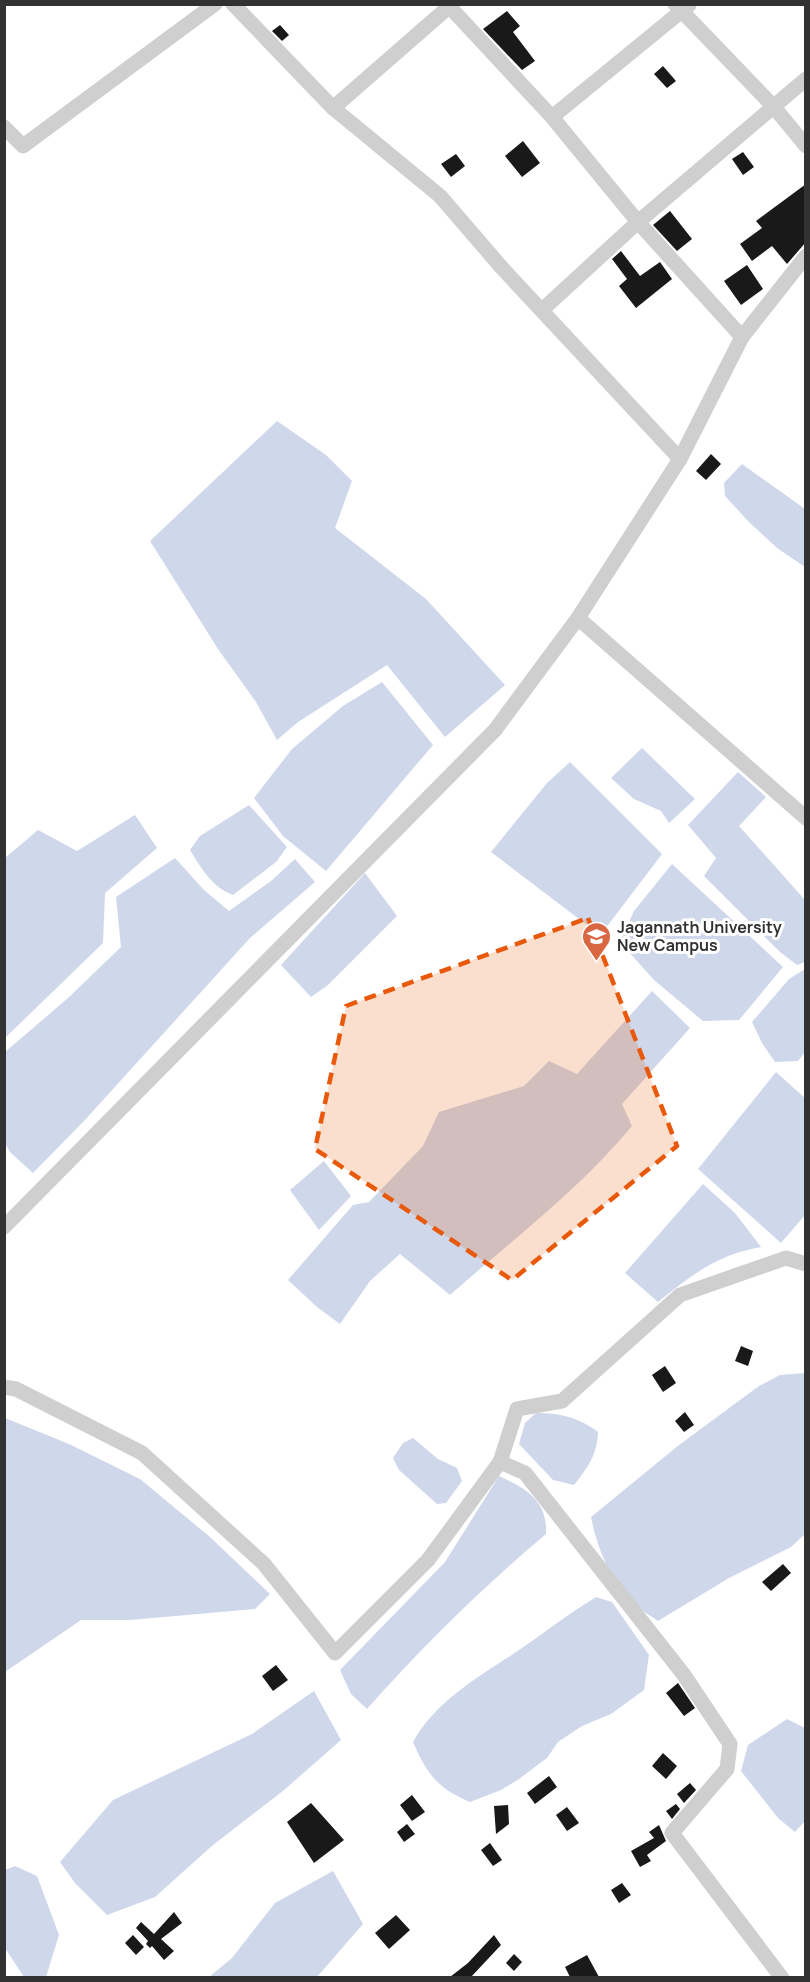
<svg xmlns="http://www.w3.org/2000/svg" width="810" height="1982" viewBox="0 0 810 1982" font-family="Manrope,sans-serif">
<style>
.water{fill:#cfd7eb}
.building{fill:#191919}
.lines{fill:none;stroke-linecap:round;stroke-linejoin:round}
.minor{stroke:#cfcfcf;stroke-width:15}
.marked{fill:#e8590c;fill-opacity:0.2;stroke:#e8590c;stroke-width:4.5;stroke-dasharray:12 8;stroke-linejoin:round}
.labels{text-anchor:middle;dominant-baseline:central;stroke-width:6;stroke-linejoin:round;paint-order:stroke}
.poi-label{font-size:16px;font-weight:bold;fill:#323232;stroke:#fff;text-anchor:start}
</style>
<rect width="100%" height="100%" fill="#fff"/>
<!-- water -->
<g class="water">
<polygon points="277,421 326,455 352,481 335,528 426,599 505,685 445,737 387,665 298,722 277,740 256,702 218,649 150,541"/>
<polygon points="742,464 805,509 805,567 777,548 748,521 725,496 724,483"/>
<polygon points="382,682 433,745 326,871 283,836 254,798 292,749 343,706"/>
<polygon points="642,748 695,799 669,823 661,811 634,799 611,778"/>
<polygon points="570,762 662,854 602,933 583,922 491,852 547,783"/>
<polygon points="738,772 766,797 739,826 805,900 805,962 797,965 780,952 704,876 716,858 688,825"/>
<path d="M249 805 287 847 276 862 233 895C212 887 201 868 190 850L200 836Z"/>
<polygon points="135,815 157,848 105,893 103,943 5,1038 5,858 38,830 77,851"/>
<polygon points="175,858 204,890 229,911 271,881 295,859 315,882 250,938 84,1121 33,1173 10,1152 5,1143 5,1052 68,998 121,947 116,897"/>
<polygon points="672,864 783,967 739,1020 703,1021 654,980 620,942 634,911"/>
<polygon points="365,873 397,916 328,985 311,997 281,965"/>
<polygon points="805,969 805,1052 798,1061 775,1062 762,1043 752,1022 789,979"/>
<path d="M652 991 690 1028 622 1104 632 1126C579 1190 512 1240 450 1295L400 1254 370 1281 340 1324 317 1307 288 1280 353 1205 369 1202 423 1146 439 1112 524 1086 549 1061 577 1074Z"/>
<polygon points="776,1072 806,1099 805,1215 781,1243 698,1169"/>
<polygon points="324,1161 351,1196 319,1230 290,1190"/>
<path d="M703 1184 735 1213 761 1247C716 1255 692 1275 658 1302L625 1273Z"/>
<path d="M805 1373V1534L791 1547 729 1578 658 1621C648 1614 635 1607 627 1598 609 1577 596 1544 591 1517L679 1445 759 1386 780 1375Z"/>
<path d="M536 1413C560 1413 578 1417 598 1432 597 1455 588 1467 574 1485L553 1480 519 1444 525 1423Z"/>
<polygon points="5,1418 69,1444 140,1479 210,1537 270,1594 255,1609 130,1620 81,1620 5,1672"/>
<polygon points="413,1438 438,1459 457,1468 462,1481 446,1503 437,1504 399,1470 393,1458 403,1443"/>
<path d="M499 1476C526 1488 548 1501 546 1534 483 1587 422 1647 367 1709L351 1694 340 1670 445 1562Z"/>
<path d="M596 1597 612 1602 649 1655 644 1690 611 1714 582 1726 558 1742 547 1758 519 1779 501 1790 470 1802C437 1788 427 1774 413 1742 440 1694 491 1671 535 1639 555 1624 575 1610 596 1597Z"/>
<polygon points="314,1691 341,1740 283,1791 213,1845 155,1897 107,1915 75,1883 60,1862 113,1800 252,1734"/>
<polygon points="787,1719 805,1728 805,1821 795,1832 778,1818 741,1771 748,1745"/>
<polygon points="15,1866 37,1876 59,1935 46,1977 24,1977 5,1948 5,1870"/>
<polygon points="333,1871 363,1924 317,1977 209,1977 232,1958 275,1903"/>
</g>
<!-- building -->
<g class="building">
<polygon points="507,11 520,26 513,32 535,61 522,70 483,29"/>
<polygon points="280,25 289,35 282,41 272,31"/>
<polygon points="663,66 676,81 667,88 654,74"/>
<polygon points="523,141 540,163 522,177 505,156"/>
<polygon points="743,152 754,167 743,175 732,159"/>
<polygon points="456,154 465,166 451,177 441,164"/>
<polygon points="806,184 806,242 787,264 772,246 752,261 740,244 762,228 756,221"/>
<polygon points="670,211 692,239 677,251 653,225"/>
<polygon points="621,251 640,276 660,262 672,279 636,308 619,286 627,279 612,259"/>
<polygon points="747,265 763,289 741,305 724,281"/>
<polygon points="711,454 721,464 706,480 696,471"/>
<polygon points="741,1346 753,1351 748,1366 735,1361"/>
<polygon points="665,1366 676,1383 663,1392 652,1375"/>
<polygon points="685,1412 694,1425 684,1432 675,1421"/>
<polygon points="783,1564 791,1573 771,1591 762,1582"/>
<polygon points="276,1665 288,1680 273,1691 262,1676"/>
<polygon points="678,1683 695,1708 684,1716 666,1693"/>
<polygon points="663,1753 677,1766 666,1779 652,1766"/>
<polygon points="549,1776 557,1787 535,1804 527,1793"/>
<polygon points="690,1783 696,1790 684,1803 677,1794"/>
<polygon points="412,1795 425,1812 412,1821 400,1805"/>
<polygon points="311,1803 344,1840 314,1863 287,1822"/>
<polygon points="676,1804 680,1809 672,1819 666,1811"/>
<polygon points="508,1805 509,1824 496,1834 494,1806"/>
<polygon points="567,1807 579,1823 567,1831 556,1815"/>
<polygon points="407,1824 415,1834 404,1842 397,1832"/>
<polygon points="659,1825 666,1841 647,1855 651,1861 640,1867 631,1851 654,1838 649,1832"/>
<polygon points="490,1843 502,1860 493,1866 481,1850"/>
<polygon points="622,1883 631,1895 619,1903 611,1890"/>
<polygon points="174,1912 182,1923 161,1939 174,1951 164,1960 152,1946 150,1948 146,1944 148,1941 136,1928 141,1922 154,1934"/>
<polygon points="396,1915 410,1930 389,1949 375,1933"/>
<polygon points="133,1935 144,1947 136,1955 125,1943"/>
<polygon points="494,1935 501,1945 471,1977 450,1977 468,1963"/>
<polygon points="514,1954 522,1962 514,1971 506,1963"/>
<polygon points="587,1955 599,1977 570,1977 565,1967"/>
</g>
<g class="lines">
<!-- minor -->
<g class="minor">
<polyline points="233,4 333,108 452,4"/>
<polyline points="447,4 552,117 638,222 742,337"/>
<polyline points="675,4 773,106 806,146"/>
<polyline points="333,108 440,196 502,268 680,459"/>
<polyline points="552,117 689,5"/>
<polyline points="4,127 23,146 215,4"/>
<polyline points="542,310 638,222 806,79"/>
<polyline points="578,618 806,818"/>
<polyline points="4,1227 495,730 578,618 680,459 742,337 806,256"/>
<polyline points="4,1387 16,1389 142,1453 264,1564 335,1653 428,1560 500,1462 525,1473 684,1675 730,1744 727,1769 672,1833 782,1978"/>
<polyline points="500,1462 517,1409 562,1401 680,1295 786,1258 806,1264"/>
</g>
</g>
<!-- marked area -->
<path class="marked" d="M588 918 677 1146 512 1280 315 1149 346 1006Z"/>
<!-- icons -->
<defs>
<symbol id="university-pin" viewBox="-11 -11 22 30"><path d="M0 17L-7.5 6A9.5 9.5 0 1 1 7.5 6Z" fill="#da6743" stroke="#fff"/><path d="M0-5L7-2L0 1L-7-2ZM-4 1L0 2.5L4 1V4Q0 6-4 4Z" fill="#fff"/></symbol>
</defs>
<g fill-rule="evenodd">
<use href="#university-pin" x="580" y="920" width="33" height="45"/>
</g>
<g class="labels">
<!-- poi labels -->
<g class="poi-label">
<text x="617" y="927">Jagannath University<tspan x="617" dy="18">New Campus</tspan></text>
</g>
</g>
<!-- border -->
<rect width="810" height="1982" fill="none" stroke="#323232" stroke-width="12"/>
</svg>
